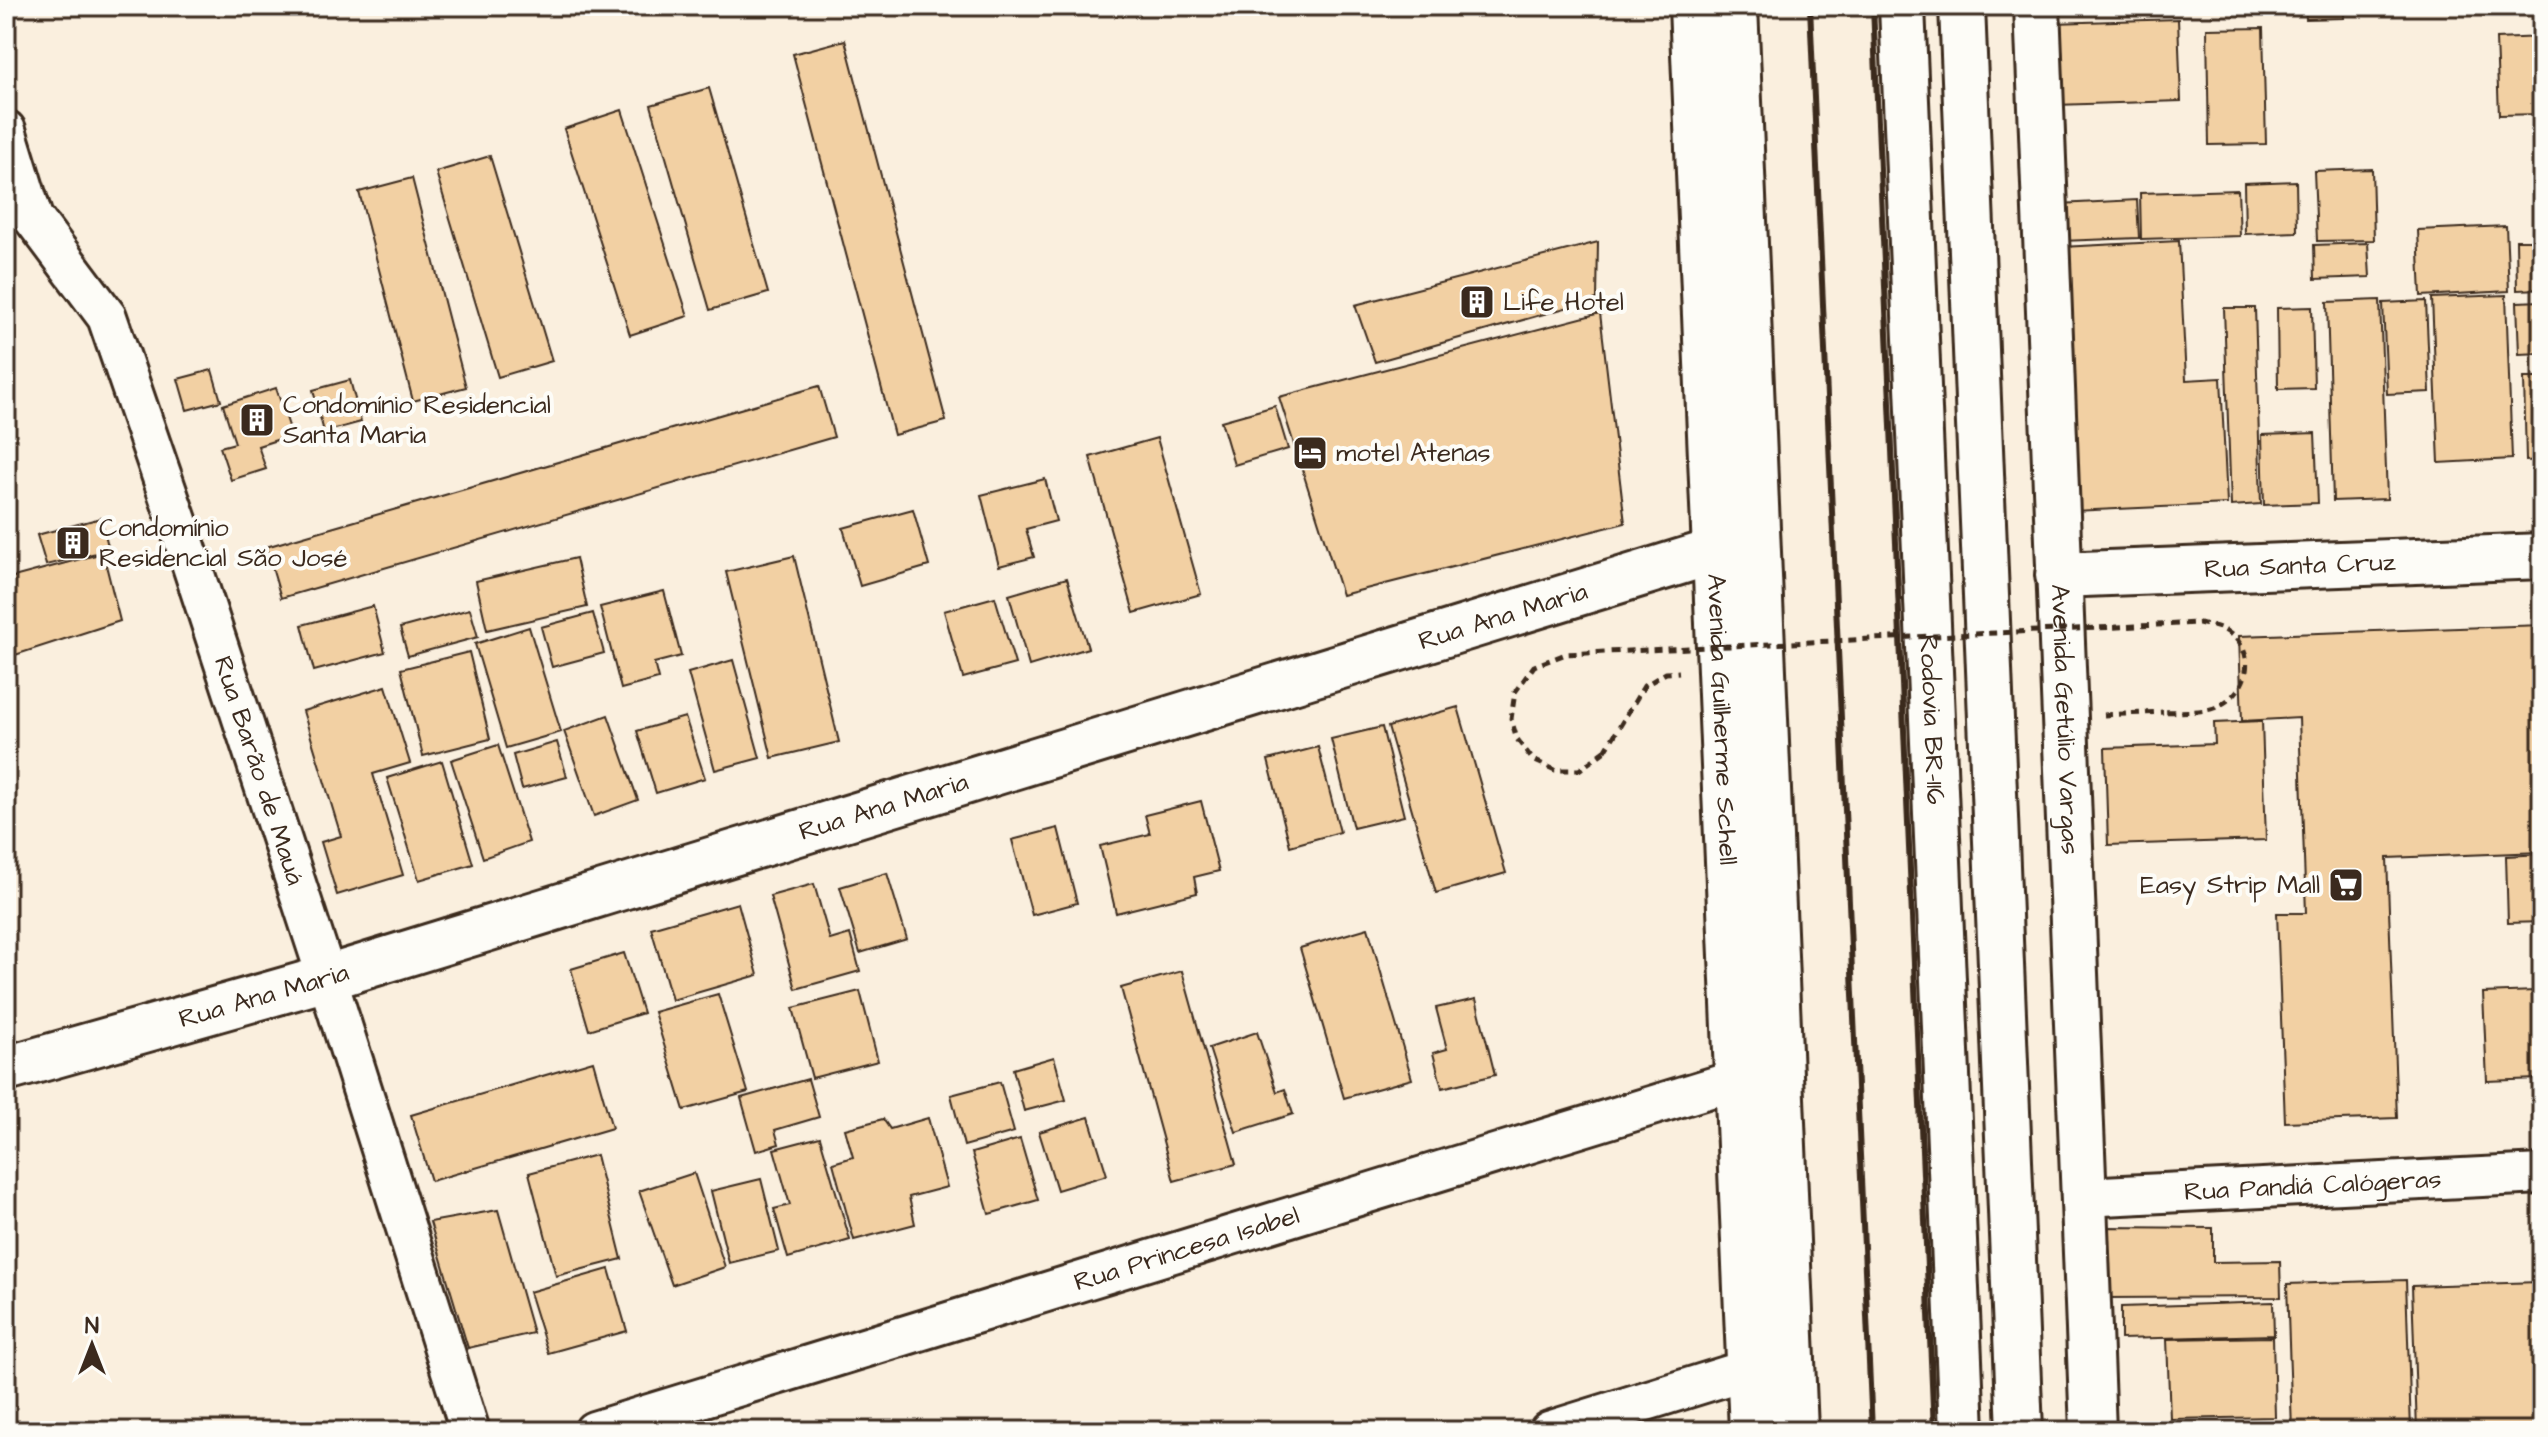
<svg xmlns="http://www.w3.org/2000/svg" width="2548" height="1437" viewBox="0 0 2548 1437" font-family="'Architects Daughter',sans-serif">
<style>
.building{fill:#f2d0a3;stroke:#3b2a1e;stroke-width:2}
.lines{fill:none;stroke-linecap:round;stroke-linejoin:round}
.minor-casing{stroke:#3b2a1e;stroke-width:44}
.tertiary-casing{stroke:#3b2a1e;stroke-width:50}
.secondary-casing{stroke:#3b2a1e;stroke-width:50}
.primary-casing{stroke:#3b2a1e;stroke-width:50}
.motorway-casing{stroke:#3b2a1e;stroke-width:50}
.path{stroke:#3b2a1e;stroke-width:5;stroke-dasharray:8 6;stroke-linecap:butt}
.minor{stroke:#fdfcf7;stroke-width:38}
.tertiary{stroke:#fdfcf7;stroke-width:44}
.secondary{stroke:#fdfcf7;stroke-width:44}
.primary{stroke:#fdfcf7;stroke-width:44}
.motorway{stroke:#fdfcf7;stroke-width:44}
.rail{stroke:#3b2a1e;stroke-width:6}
.path-bridge{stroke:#3b2a1e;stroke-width:5;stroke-dasharray:8 6;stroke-linecap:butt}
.labels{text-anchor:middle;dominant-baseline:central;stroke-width:8;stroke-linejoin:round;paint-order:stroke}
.poi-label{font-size:26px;fill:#3b2a1e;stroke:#fdfcf7;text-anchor:start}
.street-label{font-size:26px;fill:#3b2a1e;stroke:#fdfcf7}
</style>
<rect width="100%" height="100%" fill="#faefde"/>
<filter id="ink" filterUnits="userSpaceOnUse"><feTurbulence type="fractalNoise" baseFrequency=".0125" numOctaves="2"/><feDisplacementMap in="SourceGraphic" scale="16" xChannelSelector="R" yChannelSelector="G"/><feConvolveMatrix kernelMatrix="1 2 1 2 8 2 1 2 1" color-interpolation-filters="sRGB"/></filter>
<g filter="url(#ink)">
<!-- building -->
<g class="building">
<polygon points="2305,6 2344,6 2344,18 2306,19"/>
<polygon points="2178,19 2181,101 2055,105 2053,23"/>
<polygon points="2263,28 2266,144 2209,145 2207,29"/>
<polygon points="2542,37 2542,114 2499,115 2496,39"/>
<polygon points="845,40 946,421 894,435 793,54"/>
<polygon points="709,88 768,293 710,310 651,105"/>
<polygon points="622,110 688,316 630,335 564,129"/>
<polygon points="490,156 552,361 498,377 436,172"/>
<polygon points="2372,169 2374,240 2317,241 2314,171"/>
<polygon points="412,178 466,387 413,401 359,192"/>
<polygon points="2296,181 2297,232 2245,234 2244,183"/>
<polygon points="2238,190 2240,236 2141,239 2140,193"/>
<polygon points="2137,200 2139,238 2061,241 2059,204"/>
<polygon points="2506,226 2509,291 2421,296 2418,230"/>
<polygon points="2516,240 2542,240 2542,289 2517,290"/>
<polygon points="2179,241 2186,380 2221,378 2227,504 2073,511 2061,247"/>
<polygon points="1598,242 1597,299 1375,362 1355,305"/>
<polygon points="2368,243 2370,277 2315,279 2314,245"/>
<polygon points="2506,295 2512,459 2439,463 2432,298"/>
<polygon points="2380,300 2387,499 2333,501 2327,302"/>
<polygon points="2426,301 2430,392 2387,394 2383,303"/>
<polygon points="2542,301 2542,353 2519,354 2517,302"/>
<polygon points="2312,307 2314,388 2278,389 2277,308"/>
<polygon points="2224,308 2255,308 2261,504 2231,506"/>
<polygon points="1600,313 1625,523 1342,595 1279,397"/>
<polygon points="212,370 221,401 187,410 178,379"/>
<polygon points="2524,378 2542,378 2542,460 2526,461"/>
<polygon points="350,380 361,422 324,432 313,390"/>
<polygon points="819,386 834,437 281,598 266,547"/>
<polygon points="276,388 292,435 258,446 266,469 231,480 220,447 235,443 223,405"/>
<polygon points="1275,406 1288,449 1234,465 1221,421"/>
<polygon points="2315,433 2318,503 2264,505 2262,435"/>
<polygon points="1157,438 1201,594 1134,613 1090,457"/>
<polygon points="1045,479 1056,521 1026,529 1034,557 999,566 981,495"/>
<polygon points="913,509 929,566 860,586 843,528"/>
<polygon points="101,518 109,550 46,565 37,535"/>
<polygon points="103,553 120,621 12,656 6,630 6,579"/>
<polygon points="794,556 839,742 772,758 726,572"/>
<polygon points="576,558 587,607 487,630 476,581"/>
<polygon points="1067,578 1088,648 1029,666 1009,595"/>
<polygon points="664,591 681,656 654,663 658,679 621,689 600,607"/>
<polygon points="995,597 1015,664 963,678 944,611"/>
<polygon points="373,606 385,652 314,671 302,625"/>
<polygon points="470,609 478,637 408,656 400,628"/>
<polygon points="593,613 604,653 552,667 541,627"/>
<polygon points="2542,625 2542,852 2387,858 2397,1118 2285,1122 2277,913 2306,913 2299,718 2242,721 2239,636"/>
<polygon points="529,627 561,732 506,748 475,644"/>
<polygon points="469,652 490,739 423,756 401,669"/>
<polygon points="733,660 760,758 715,770 688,673"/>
<polygon points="386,686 410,763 373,774 403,875 337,895 321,842 341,836 303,711"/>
<polygon points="1458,707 1506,873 1436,893 1388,727"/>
<polygon points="608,715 638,800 594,816 564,731"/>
<polygon points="685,717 705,778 656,793 637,731"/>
<polygon points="2262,721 2266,840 2108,845 2105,748 2215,744 2214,723"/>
<polygon points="1382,727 1404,816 1353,828 1331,739"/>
<polygon points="557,742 567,777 522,789 513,755"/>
<polygon points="498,745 529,842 483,858 451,760"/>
<polygon points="1318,747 1340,832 1290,846 1268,760"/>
<polygon points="442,761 473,864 419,880 387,778"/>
<polygon points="1201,801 1219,871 1194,877 1197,893 1116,913 1100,846 1150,834 1145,815"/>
<polygon points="1058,828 1077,903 1032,915 1012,840"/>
<polygon points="2542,854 2542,922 2508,923 2506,856"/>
<polygon points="887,873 907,939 860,953 840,887"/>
<polygon points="814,884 830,940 850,934 860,971 796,989 770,896"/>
<polygon points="738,903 758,975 672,1000 651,928"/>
<polygon points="1368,928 1412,1079 1344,1098 1300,948"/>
<polygon points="624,953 643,1013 589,1030 571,969"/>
<polygon points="1182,971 1236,1164 1174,1181 1121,988"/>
<polygon points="860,991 878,1061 812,1078 793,1008"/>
<polygon points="2535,991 2538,1079 2487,1081 2483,993"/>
<polygon points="718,994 748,1092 684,1110 654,1012"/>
<polygon points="1476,999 1495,1075 1442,1088 1433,1053 1447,1049 1436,1008"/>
<polygon points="1257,1032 1277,1092 1285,1089 1293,1114 1236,1132 1209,1048"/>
<polygon points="1054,1057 1066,1100 1024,1111 1013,1069"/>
<polygon points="593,1061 612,1128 431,1181 411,1115"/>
<polygon points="808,1079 819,1117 775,1130 779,1144 756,1151 741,1098"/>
<polygon points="1000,1082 1014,1132 964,1146 951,1095"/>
<polygon points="1089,1117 1107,1175 1057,1190 1039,1132"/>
<polygon points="928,1118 947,1187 909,1197 915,1224 854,1240 833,1163 853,1157 845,1129 883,1119 890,1129"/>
<polygon points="820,1137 850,1240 788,1258 774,1209 790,1205 774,1149"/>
<polygon points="1020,1139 1038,1200 989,1214 972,1153"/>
<polygon points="596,1155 622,1259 556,1276 529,1173"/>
<polygon points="694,1173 725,1267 672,1285 639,1191"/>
<polygon points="761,1179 779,1251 729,1263 711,1191"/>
<polygon points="498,1210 533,1333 468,1348 430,1222"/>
<polygon points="2107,1227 2213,1228 2213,1262 2280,1261 2281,1297 2106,1298"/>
<polygon points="609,1269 627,1331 548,1353 529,1292"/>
<polygon points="2406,1280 2411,1431 2292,1431 2287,1284"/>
<polygon points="2539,1282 2542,1431 2417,1431 2412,1286"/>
<polygon points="2273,1302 2274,1335 2121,1339 2121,1307"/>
<polygon points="2273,1337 2275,1417 2170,1419 2167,1339"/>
</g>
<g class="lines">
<defs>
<g id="minor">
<path id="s1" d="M6 130 33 218 107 317 183 538 327 978 470 1431"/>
<path id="s2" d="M2083 1197 2542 1174"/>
<path id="s3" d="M594 1431 1765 1071"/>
<polyline points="1549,1431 1749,1369"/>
</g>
<g id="tertiary">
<path id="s4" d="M2058 575 2542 556"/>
<path id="s5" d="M6 1069 327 978 1751 540"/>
</g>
<g id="secondary">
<path id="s6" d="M1692 6 1752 1431"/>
<polyline points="1735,6 1795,1431"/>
</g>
<g id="primary">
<path id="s7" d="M2037 6 2093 1431"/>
</g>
<g id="motorway">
<path id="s8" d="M1902 6 1962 1431"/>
<polyline points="1962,6 2020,1431"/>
</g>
</defs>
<!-- minor casing -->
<use href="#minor" class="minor-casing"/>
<!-- tertiary casing -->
<use href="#tertiary" class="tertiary-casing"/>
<!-- secondary casing -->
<use href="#secondary" class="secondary-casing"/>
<!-- primary casing -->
<use href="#primary" class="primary-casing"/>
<!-- motorway casing -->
<use href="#motorway" class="motorway-casing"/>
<!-- path -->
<g class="path">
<polyline points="2104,715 2163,712"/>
<polyline points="1605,751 1644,686 1666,673 1679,672"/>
</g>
<!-- minor -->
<use href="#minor" class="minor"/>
<!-- tertiary -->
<use href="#tertiary" class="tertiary"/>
<!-- secondary -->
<use href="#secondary" class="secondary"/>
<!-- primary -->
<use href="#primary" class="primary"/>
<!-- motorway -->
<use href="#motorway" class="motorway"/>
<!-- rail -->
<g class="rail">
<polyline points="1810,6 1872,1431"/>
<polyline points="1873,6 1934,1431"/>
</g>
<!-- path-bridge -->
<path class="path-bridge" d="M1605 751 1579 770H1555L1533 760 1517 739 1511 719 1515 692 1534 666 1566 654 2199 623C2207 625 2217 626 2224 630 2261 650 2249 694 2214 708 2200 713 2179 711 2163 712"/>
</g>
</g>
<!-- icons -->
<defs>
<symbol id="building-square" viewBox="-11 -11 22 22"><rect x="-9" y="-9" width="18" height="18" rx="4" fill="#3b2a1e" stroke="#fdfcf7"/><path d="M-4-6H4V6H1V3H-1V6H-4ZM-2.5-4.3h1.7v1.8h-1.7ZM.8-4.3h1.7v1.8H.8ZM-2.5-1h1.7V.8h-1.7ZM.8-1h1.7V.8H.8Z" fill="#fff"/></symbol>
<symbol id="hotel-square" viewBox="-11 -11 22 22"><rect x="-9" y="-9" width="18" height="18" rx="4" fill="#3b2a1e" stroke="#fdfcf7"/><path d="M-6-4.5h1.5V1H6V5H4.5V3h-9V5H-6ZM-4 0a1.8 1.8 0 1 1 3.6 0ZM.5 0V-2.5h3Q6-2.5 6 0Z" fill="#fff"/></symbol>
<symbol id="supermarket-square" viewBox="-11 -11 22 22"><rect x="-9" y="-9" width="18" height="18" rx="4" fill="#3b2a1e" stroke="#fdfcf7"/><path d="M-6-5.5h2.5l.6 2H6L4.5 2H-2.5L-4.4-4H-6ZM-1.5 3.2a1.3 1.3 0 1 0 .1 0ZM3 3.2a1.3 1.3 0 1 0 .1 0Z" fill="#fff"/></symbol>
</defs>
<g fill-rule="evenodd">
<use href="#building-square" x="1457" y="282" width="40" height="40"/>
<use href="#building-square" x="237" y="400" width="40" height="40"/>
<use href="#hotel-square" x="1290" y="433" width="40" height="40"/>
<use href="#building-square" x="53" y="523" width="40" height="40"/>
<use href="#supermarket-square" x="2326" y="865" width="40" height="40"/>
</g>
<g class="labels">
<!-- poi labels -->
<g class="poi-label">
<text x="1503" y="302">Life Hotel</text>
<text x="283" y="405">Condomínio Residencial<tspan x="283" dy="30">Santa Maria</tspan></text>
<text x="1336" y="453">motel Atenas</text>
<text x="99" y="528">Condomínio<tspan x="99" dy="30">Residencial São José</tspan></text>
<text x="2320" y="885" text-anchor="end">Easy Strip Mall</text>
</g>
<!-- street labels -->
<g class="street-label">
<text stroke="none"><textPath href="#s4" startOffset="242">Rua Santa Cruz</textPath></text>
<text stroke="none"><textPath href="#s5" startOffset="1564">Rua Ana Maria</textPath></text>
<text stroke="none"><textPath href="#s6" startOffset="714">Avenida Guilherme Schell</textPath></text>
<text stroke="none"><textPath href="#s8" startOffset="714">Rodovia BR-116</textPath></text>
<text stroke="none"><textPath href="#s7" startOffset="714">Avenida Getúlio Vargas</textPath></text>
<text stroke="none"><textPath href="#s1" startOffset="694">Rua Barão de Mauá</textPath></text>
<text stroke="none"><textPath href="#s5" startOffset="916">Rua Ana Maria</textPath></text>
<text stroke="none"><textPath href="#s5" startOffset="268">Rua Ana Maria</textPath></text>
<text stroke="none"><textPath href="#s2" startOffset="230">Rua Pandiá Calógeras</textPath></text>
<text stroke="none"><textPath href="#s3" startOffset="620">Rua Princesa Isabel</textPath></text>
</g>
</g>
<!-- margin -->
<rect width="2548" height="1437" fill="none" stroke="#fdfcf7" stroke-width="32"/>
<rect x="16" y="16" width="2516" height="1405" fill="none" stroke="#3b2a1e" stroke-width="3" filter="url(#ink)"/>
<!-- north arrow -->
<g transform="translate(92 1345)" stroke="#fdfcf7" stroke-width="6" paint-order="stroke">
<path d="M0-6L14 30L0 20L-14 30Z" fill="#3b2a1e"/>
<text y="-12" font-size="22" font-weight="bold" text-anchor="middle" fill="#3b2a1e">N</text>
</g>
</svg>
